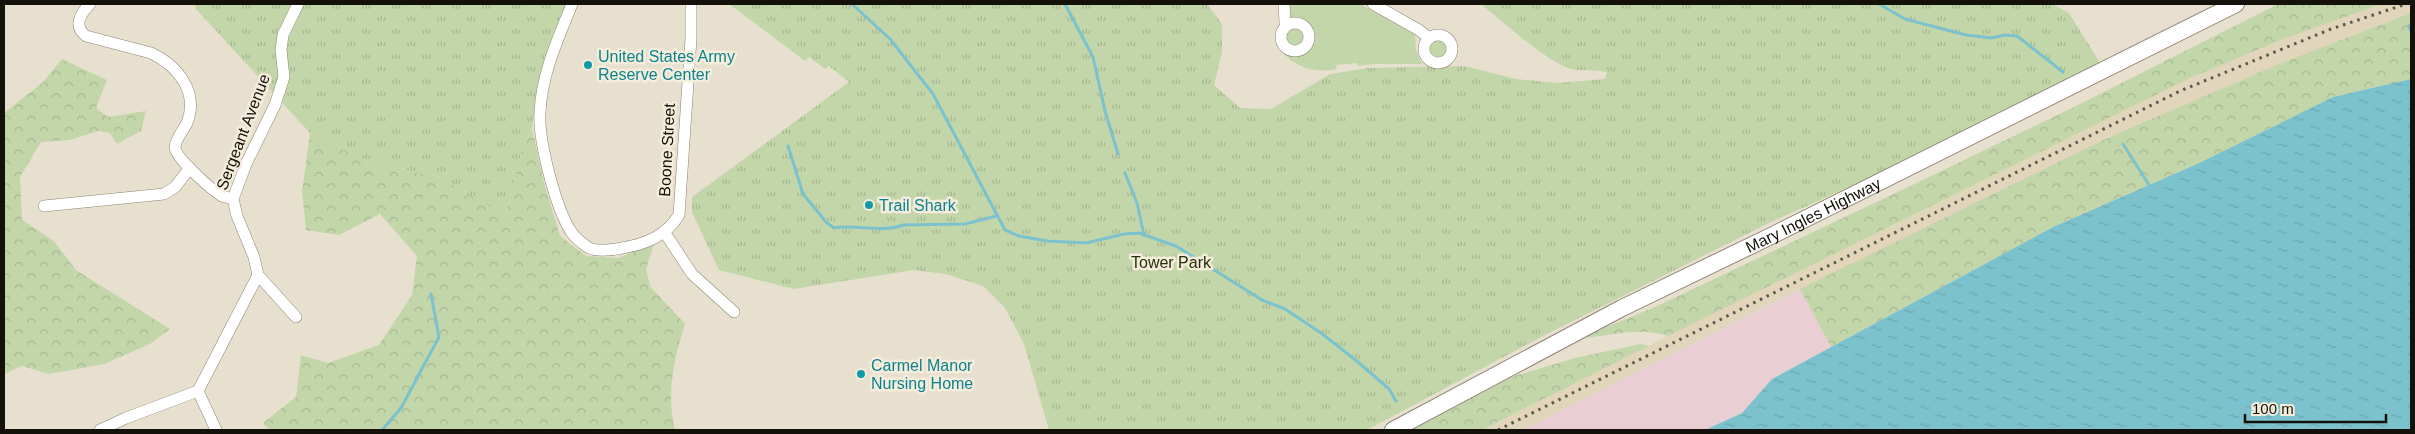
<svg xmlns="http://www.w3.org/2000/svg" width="2415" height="434" viewBox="0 0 2415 434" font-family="Helvetica,sans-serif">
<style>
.built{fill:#e1d5bc}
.industrial{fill:#e9cfd4}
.grass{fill:#c3d6aa}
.forest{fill:url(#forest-crowns)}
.park{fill:url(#park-tufts)}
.water{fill:url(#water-ripples)}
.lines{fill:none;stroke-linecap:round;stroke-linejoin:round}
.stream{stroke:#7cc2cd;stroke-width:3}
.street-casing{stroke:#8d8575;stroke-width:12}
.secondary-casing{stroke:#8d8575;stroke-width:18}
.street{stroke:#fff;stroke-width:11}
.secondary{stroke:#fff;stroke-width:16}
.rail{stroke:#5c584e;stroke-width:3;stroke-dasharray:2.5 5;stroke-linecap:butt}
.culture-dot{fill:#0f9aa8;stroke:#f5eddb;stroke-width:2}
.labels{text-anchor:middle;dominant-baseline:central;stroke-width:5;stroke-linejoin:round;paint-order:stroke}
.culture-label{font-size:16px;fill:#0d838f;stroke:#f5eddb;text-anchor:start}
.street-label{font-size:16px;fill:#13110a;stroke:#f5eddb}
.park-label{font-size:16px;fill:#23300a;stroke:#f5eddb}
</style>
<defs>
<pattern id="forest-crowns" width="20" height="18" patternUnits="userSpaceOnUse" patternTransform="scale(1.25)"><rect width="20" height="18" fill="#c3d6aa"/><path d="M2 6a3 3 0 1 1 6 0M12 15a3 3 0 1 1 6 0" fill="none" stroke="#a7b791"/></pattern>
<pattern id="park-tufts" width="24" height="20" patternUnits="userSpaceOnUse" patternTransform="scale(1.25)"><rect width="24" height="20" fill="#c3d6aa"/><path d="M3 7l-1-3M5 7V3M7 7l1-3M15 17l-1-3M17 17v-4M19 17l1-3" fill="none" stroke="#a7b791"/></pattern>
<pattern id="water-ripples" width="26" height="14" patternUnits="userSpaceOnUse" patternTransform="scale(1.25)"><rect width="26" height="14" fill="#7cc2cd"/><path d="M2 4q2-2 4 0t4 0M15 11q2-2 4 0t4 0" fill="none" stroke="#6aa6af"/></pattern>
</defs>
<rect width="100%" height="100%" fill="#e8e0ce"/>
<!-- built -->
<polygon class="built" points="2382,4 2411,4 2411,13 2101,141 1523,430 1482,430 1780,279 2190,78 2286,38"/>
<!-- industrial -->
<polygon class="industrial" points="1800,289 1831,347 1772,379 1749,405 1759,430 1523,430"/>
<!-- grass -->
<g class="grass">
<path d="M1290 4H1360L1415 34 1416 50 1422 64H1374L1358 66 1357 63 1336 65 1337 69C1315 73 1299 69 1283 53 1307 60 1326 41 1308 23 1302 18 1295 19 1289 16Z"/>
<circle cx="1295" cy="37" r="9"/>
<circle cx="1438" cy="48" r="9"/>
</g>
<!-- forest -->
<g class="forest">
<path d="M2278 4H2382L2286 38 2190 78 1668 336C1637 326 1612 336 1580 338L1655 307 1925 179 2072 108Z"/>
<polygon points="2411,13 2411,79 2333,97 2197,164 2053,227 1831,347 1800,289 2101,141 2274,66"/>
<polygon points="62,59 107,80 96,108 108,117 146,111 141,131 117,144 110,133 98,131 70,140 41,142 20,177 22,220 54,241 76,270 170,329 150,344 104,364 49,374 22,366 4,374 4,113 42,83"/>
<path d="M532 129 545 187 560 236 586 256 618 258 654 244 646 269 650 286 685 324C674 358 666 395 675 430H269L263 423 296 397 301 355 328 363 379 345 412 295 417 256 380 214 339 235 306 230 302 192 310 133 371 163 440 177 505 216 523 145Z"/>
<polygon points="1641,344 1649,346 1482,430 1411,430 1511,377 1575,358"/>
</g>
<!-- park -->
<g class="park">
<polygon points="195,4 568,4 539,79 532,129 523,145 505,216 440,177 371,163 310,133 196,9"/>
<path d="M729 4H1207L1222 24V52L1214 85 1240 108 1271 109 1330 74 1368 68 1464 66 1516 79 1557 83 1605 79 1607 72C1594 69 1580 72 1568 68 1546 61 1501 20 1481 4H2052L2069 13 2100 63 1918 156 1769 223 1543 336 1367 430H1049L1024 344 1005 308 983 286 945 274 914 270 794 289 719 270 692 212V197L849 82 829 66 825 69 809 57 805 61Z"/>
</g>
<!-- water -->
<polygon class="water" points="2411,79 2411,430 1705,430 1742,413 1772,379 2053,227 2197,164 2333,97"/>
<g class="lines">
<!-- stream -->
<g class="stream">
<polyline points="852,4 890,39 933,94 1005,230 1019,236 1047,241 1086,243 1124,234 1139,233 1176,246 1262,300 1285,309 1321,333 1358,362 1389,389 1396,401"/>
<polyline points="1065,4 1093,57 1105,111 1118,154"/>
<polyline points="1879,4 1905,19 1966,35 1992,38 2005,35 2017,36 2063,72"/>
<polyline points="2409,26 2411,32"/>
<polyline points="2123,144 2151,188"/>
<path d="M788 146 803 194 826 222 834 228C856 224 882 233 903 225L965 224 996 216"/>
<polyline points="1125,173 1137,203 1144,235"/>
<polyline points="382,430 401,408 439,337 431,294"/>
</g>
<defs>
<g id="street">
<path d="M90 4C80 14 73 26 86 36L151 53C178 66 199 92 187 123 183 131 176 138 175 147 175 158 212 190 222 196 225 197 230 198 233 199"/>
<path d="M572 4C558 39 542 73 540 112 538 140 556 210 572 233 576 239 583 244 589 248 599 252 612 250 622 248 646 244 666 236 679 215L691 38V4"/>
<polyline points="1284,4 1285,23 1289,24"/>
<polyline points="1373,4 1419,30 1429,38"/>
<circle cx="1295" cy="37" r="14"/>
<circle cx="1438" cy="49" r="14"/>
<polyline points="44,206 164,194 175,187 190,168"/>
<polyline points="665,233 692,274 734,312"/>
<polyline points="258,275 296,317"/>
<polyline points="198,391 216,430"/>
<polyline points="100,430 126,418 198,391 258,275 254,257 237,216 233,199 246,164 275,105 284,77 281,50 283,35 298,4"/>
</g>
<g id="secondary">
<path id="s1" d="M1393 430 1622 308 1771 236 2236 4"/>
</g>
</defs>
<!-- street casing -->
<use href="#street" class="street-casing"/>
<!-- secondary casing -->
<use href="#secondary" class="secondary-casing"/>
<!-- street -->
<use href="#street" class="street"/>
<!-- secondary -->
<use href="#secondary" class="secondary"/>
<!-- rail -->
<polyline class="rail" points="1498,430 2180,91 2331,29 2406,4"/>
</g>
<!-- markers -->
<g class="culture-dot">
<circle cx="588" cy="65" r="5"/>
<circle cx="869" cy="205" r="5"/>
<circle cx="861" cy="374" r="5"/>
</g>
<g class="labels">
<!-- culture labels -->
<g class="culture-label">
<text x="598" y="56">United States Army<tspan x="598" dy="18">Reserve Center</tspan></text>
<text x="879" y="205">Trail Shark</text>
<text x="871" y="365">Carmel Manor<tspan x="871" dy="18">Nursing Home</tspan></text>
</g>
<!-- street labels -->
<g class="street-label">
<text transform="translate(243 132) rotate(-69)">Sergeant Avenue</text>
<text transform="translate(667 150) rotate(-87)">Boone Street</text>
<text stroke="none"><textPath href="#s1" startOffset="472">Mary Ingles Highway</textPath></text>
</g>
<!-- park labels -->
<g class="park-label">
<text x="1171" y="262">Tower Park</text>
</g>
</g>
<!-- border -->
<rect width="2415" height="434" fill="none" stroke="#13110a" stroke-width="10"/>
<!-- scale -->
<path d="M2245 414v8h141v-8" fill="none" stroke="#13110a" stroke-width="2.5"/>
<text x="2252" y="414" font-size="15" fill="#13110a" stroke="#f5eddb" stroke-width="4" paint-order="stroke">100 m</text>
</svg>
